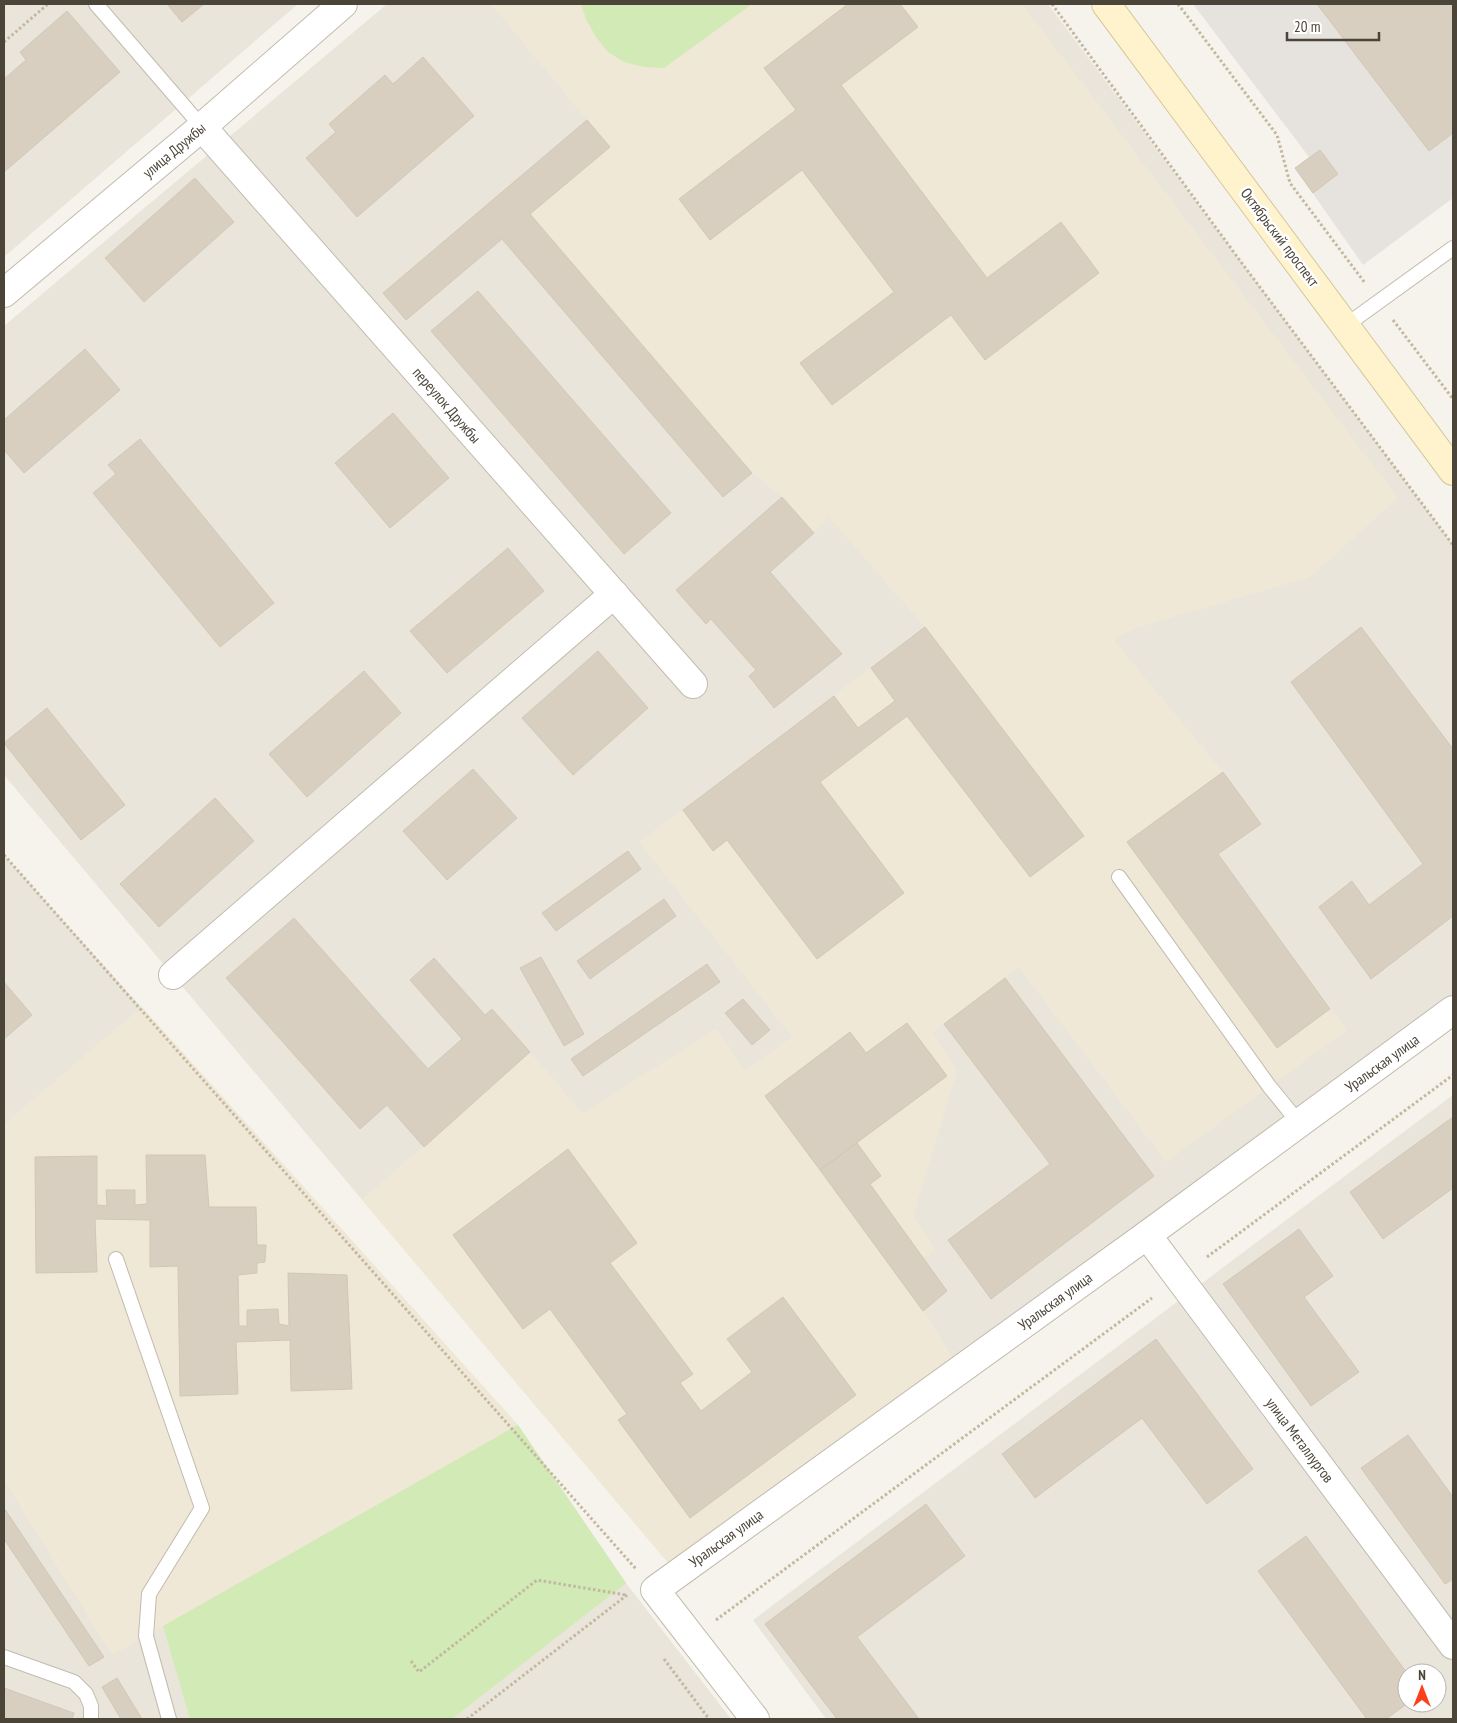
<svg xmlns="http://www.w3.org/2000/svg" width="1457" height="1723" viewBox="0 0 1457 1723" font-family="'PT Sans Narrow',sans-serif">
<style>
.residential{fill:#eae5da;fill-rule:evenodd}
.industrial{fill:#e6e2dd}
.education{fill:#efe8d6}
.green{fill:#d2eab5}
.building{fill:#d8cfc1;stroke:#d3c7b4}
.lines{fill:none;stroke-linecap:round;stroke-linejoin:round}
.lane-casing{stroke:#c2bbae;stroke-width:16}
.street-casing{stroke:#c2bbae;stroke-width:30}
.secondary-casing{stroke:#d6c79b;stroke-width:30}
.path{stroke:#c4b79f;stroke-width:3;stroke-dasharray:2.5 2.5;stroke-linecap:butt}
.lane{stroke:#fff;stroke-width:14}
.street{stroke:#fff;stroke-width:28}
.secondary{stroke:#fff3cd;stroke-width:28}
.labels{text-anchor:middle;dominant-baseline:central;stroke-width:5;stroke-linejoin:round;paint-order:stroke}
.street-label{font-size:15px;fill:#4b4439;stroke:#fff}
</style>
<rect width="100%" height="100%" fill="#f6f3ec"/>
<!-- residential -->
<g class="residential">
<polygon points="4,4 298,4 4,257"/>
<polygon points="387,4 1048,4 1453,545 1453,1012 675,1571 4,775 4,326"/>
<polygon points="4,855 518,1425 626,1583 731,1719 72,1719 74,1712 4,1688"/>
<path d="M1453 1095V1719H826L753 1620ZM1407 1673H1437V1703H1407Z"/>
</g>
<!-- industrial -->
<polygon class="industrial" points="1193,4 1453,4 1453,198 1363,265 1295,168 1309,157"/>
<!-- education -->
<g class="education">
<polygon points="491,4 1022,4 1398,498 1310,577 1139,627 1113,639 1223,772 1261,824 1218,855 1347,1030 1166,1162 1019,967 933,1032 957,1071 913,1216 935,1250 898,1277 923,1311 960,1369 675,1571 362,1200 530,1052 583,1114 716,1028 745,1070 792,1037 639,842 925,627 829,517 814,533 782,497 752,473 530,214 609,146"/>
<polygon points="142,1007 518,1425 112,1655 4,1480 4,1124"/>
</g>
<!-- green -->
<g class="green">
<polygon points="581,4 752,4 664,68 644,67 624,62 608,52 596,37 586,19"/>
<polygon points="518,1425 626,1583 452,1719 190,1719 163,1626"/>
</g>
<!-- building -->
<g class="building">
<polygon points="167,4 204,4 182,22"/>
<polygon points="848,4 900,4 918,27 841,85 987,278 1061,222 1099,273 985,360 951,315 832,405 800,363 894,292 802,170 710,240 679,199 796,110 764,68"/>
<polygon points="1317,4 1453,4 1453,133 1429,151"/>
<polygon points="67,11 120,72 4,172 4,79 26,60 20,52"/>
<polygon points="423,57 474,116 357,217 306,158 336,132 329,124 385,75 393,84"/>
<polygon points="587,120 610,147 530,214 752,473 723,497 502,239 406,320 383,293"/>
<polygon points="1320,150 1338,174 1313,193 1295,168"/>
<polygon points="195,178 234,222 144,302 105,258"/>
<polygon points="478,291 671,513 624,554 431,331"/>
<polygon points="85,349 120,390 24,473 4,450 4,420"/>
<polygon points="393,413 449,478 390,528 335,463"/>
<polygon points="140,439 274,603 220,647 93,493 116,474 108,465"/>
<polygon points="782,497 814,533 770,572 842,654 774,708 749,676 756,670 711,619 706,624 676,590"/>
<polygon points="508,548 544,591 447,673 410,631"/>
<polygon points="925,627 1084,836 1030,877 907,716 820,782 904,893 817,959 727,840 713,851 683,810 834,696 858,728 895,701 871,668"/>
<polygon points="1361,627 1453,749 1453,916 1371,979 1319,907 1352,881 1369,905 1423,864 1291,682"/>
<polygon points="598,651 648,708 573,775 522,718"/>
<polygon points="364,671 401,713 307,797 269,754"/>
<polygon points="47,708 125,805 81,840 4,743"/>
<polygon points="473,769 517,818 447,880 403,831"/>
<polygon points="1223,772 1261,824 1218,854 1330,1009 1277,1048 1127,842"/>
<polygon points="215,798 254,841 159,927 120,884"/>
<polygon points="628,851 641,869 556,931 542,913"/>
<polygon points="664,899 676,916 590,979 577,961"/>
<polygon points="294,918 428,1069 462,1039 410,980 434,958 485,1015 492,1009 530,1052 424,1147 387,1105 360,1129 226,978"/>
<polygon points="541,957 584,1034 564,1046 520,968"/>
<polygon points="707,964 720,982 583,1076 571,1059"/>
<polygon points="1005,978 1154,1176 991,1299 948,1240 1050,1164 944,1024"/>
<polygon points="4,982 32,1015 4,1039"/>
<polygon points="743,999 770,1030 752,1045 725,1013"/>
<polygon points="907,1023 947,1076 820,1170 765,1096 850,1032 866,1053"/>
<polygon points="1453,1117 1453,1188 1383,1239 1350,1192"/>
<polygon points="857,1143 881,1176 870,1184 947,1291 923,1311 820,1170"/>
<polygon points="568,1149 637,1243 610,1263 693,1374 680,1383 701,1411 752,1372 727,1339 783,1297 856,1395 690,1518 618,1420 627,1414 550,1309 523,1329 453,1235"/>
<polygon points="146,1155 205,1155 209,1207 256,1207 257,1245 266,1245 265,1262 257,1263 257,1273 238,1275 239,1326 247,1326 247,1310 278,1309 279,1324 289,1326 288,1273 347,1275 352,1389 291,1391 290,1340 236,1342 238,1394 180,1396 178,1266 150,1267 150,1220 95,1219 97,1272 36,1273 35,1157 97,1156 97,1205 107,1206 106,1190 135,1190 135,1205 147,1204"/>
<polygon points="1299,1229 1333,1276 1304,1297 1359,1372 1311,1406 1223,1284"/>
<polygon points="1156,1339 1253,1469 1207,1504 1142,1418 1035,1498 1002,1454"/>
<polygon points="1408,1435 1453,1497 1453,1579 1445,1584 1361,1468"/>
<polygon points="926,1504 965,1556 857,1637 919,1719 837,1719 765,1624"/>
<polygon points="4,1508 104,1657 89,1666 4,1539"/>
<polygon points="1306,1536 1407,1673 1408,1703 1386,1719 1367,1719 1258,1571"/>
<polygon points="117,1678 142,1719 121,1719 102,1687"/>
<polygon points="4,1688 74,1713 72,1719 4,1719"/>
</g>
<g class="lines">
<defs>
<g id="lane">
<polyline points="96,4 202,127"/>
<polyline points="1345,326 1453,248"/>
<polyline points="1119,877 1269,1086 1299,1123"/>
<polyline points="116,1259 202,1508 149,1594 146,1636 169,1719"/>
<polyline points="4,1657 74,1682 86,1694 91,1706 91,1719"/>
</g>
<g id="street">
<polyline points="202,127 693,684"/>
<polyline points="4,293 202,127 343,4"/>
<polyline points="173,975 614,594"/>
<polyline points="1147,1235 1453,1645"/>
<polyline points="755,1719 655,1590 1147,1235 1453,1010"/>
</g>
<polyline id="secondary" points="1106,4 1453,471"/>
</defs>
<!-- lane casing -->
<use href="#lane" class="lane-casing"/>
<!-- street casing -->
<use href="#street" class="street-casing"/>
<!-- secondary casing -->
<use href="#secondary" class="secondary-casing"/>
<!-- path -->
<g class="path">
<polyline points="1052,4 1244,266 1453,545"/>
<polyline points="1178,4 1277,135 1290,183 1365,283"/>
<polyline points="4,42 48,4"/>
<polyline points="1393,320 1453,399"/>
<polyline points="4,855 636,1569"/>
<polyline points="1207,1257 1453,1075"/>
<polyline points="716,1620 1152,1298"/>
<polyline points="664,1659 709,1719"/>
<polyline points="411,1661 419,1672 537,1580 626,1595"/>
<polyline points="467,1719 627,1595"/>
</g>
<!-- lane -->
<use href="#lane" class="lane"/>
<!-- street -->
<use href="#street" class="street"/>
<!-- secondary -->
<use href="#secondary" class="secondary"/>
</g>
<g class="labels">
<!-- street labels -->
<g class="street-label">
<text transform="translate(174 150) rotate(-40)">улица Дружбы</text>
<text transform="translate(1280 237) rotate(53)">Октябрьский проспект</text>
<text transform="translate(447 405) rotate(49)">переулок Дружбы</text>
<text transform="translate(1382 1063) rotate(-36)">Уральская улица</text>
<text transform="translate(1055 1301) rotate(-36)">Уральская улица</text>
<text transform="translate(1300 1440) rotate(53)">улица Металлургов</text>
<text transform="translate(726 1538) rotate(-36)">Уральская улица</text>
</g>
</g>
<!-- border -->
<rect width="1457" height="1723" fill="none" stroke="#4b4439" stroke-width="10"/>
<!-- north arrow -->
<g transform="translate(1422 1688)"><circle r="24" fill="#ffffff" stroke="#b7b4b0"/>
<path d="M0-4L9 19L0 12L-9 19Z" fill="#fc3f1d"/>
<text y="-8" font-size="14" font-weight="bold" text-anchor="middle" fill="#4b4439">N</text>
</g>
<!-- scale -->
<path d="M1287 32v8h92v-8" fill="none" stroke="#4b4439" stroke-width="2.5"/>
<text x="1294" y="32" font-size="15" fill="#4b4439" stroke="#ffffff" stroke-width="4" paint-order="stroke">20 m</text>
</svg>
